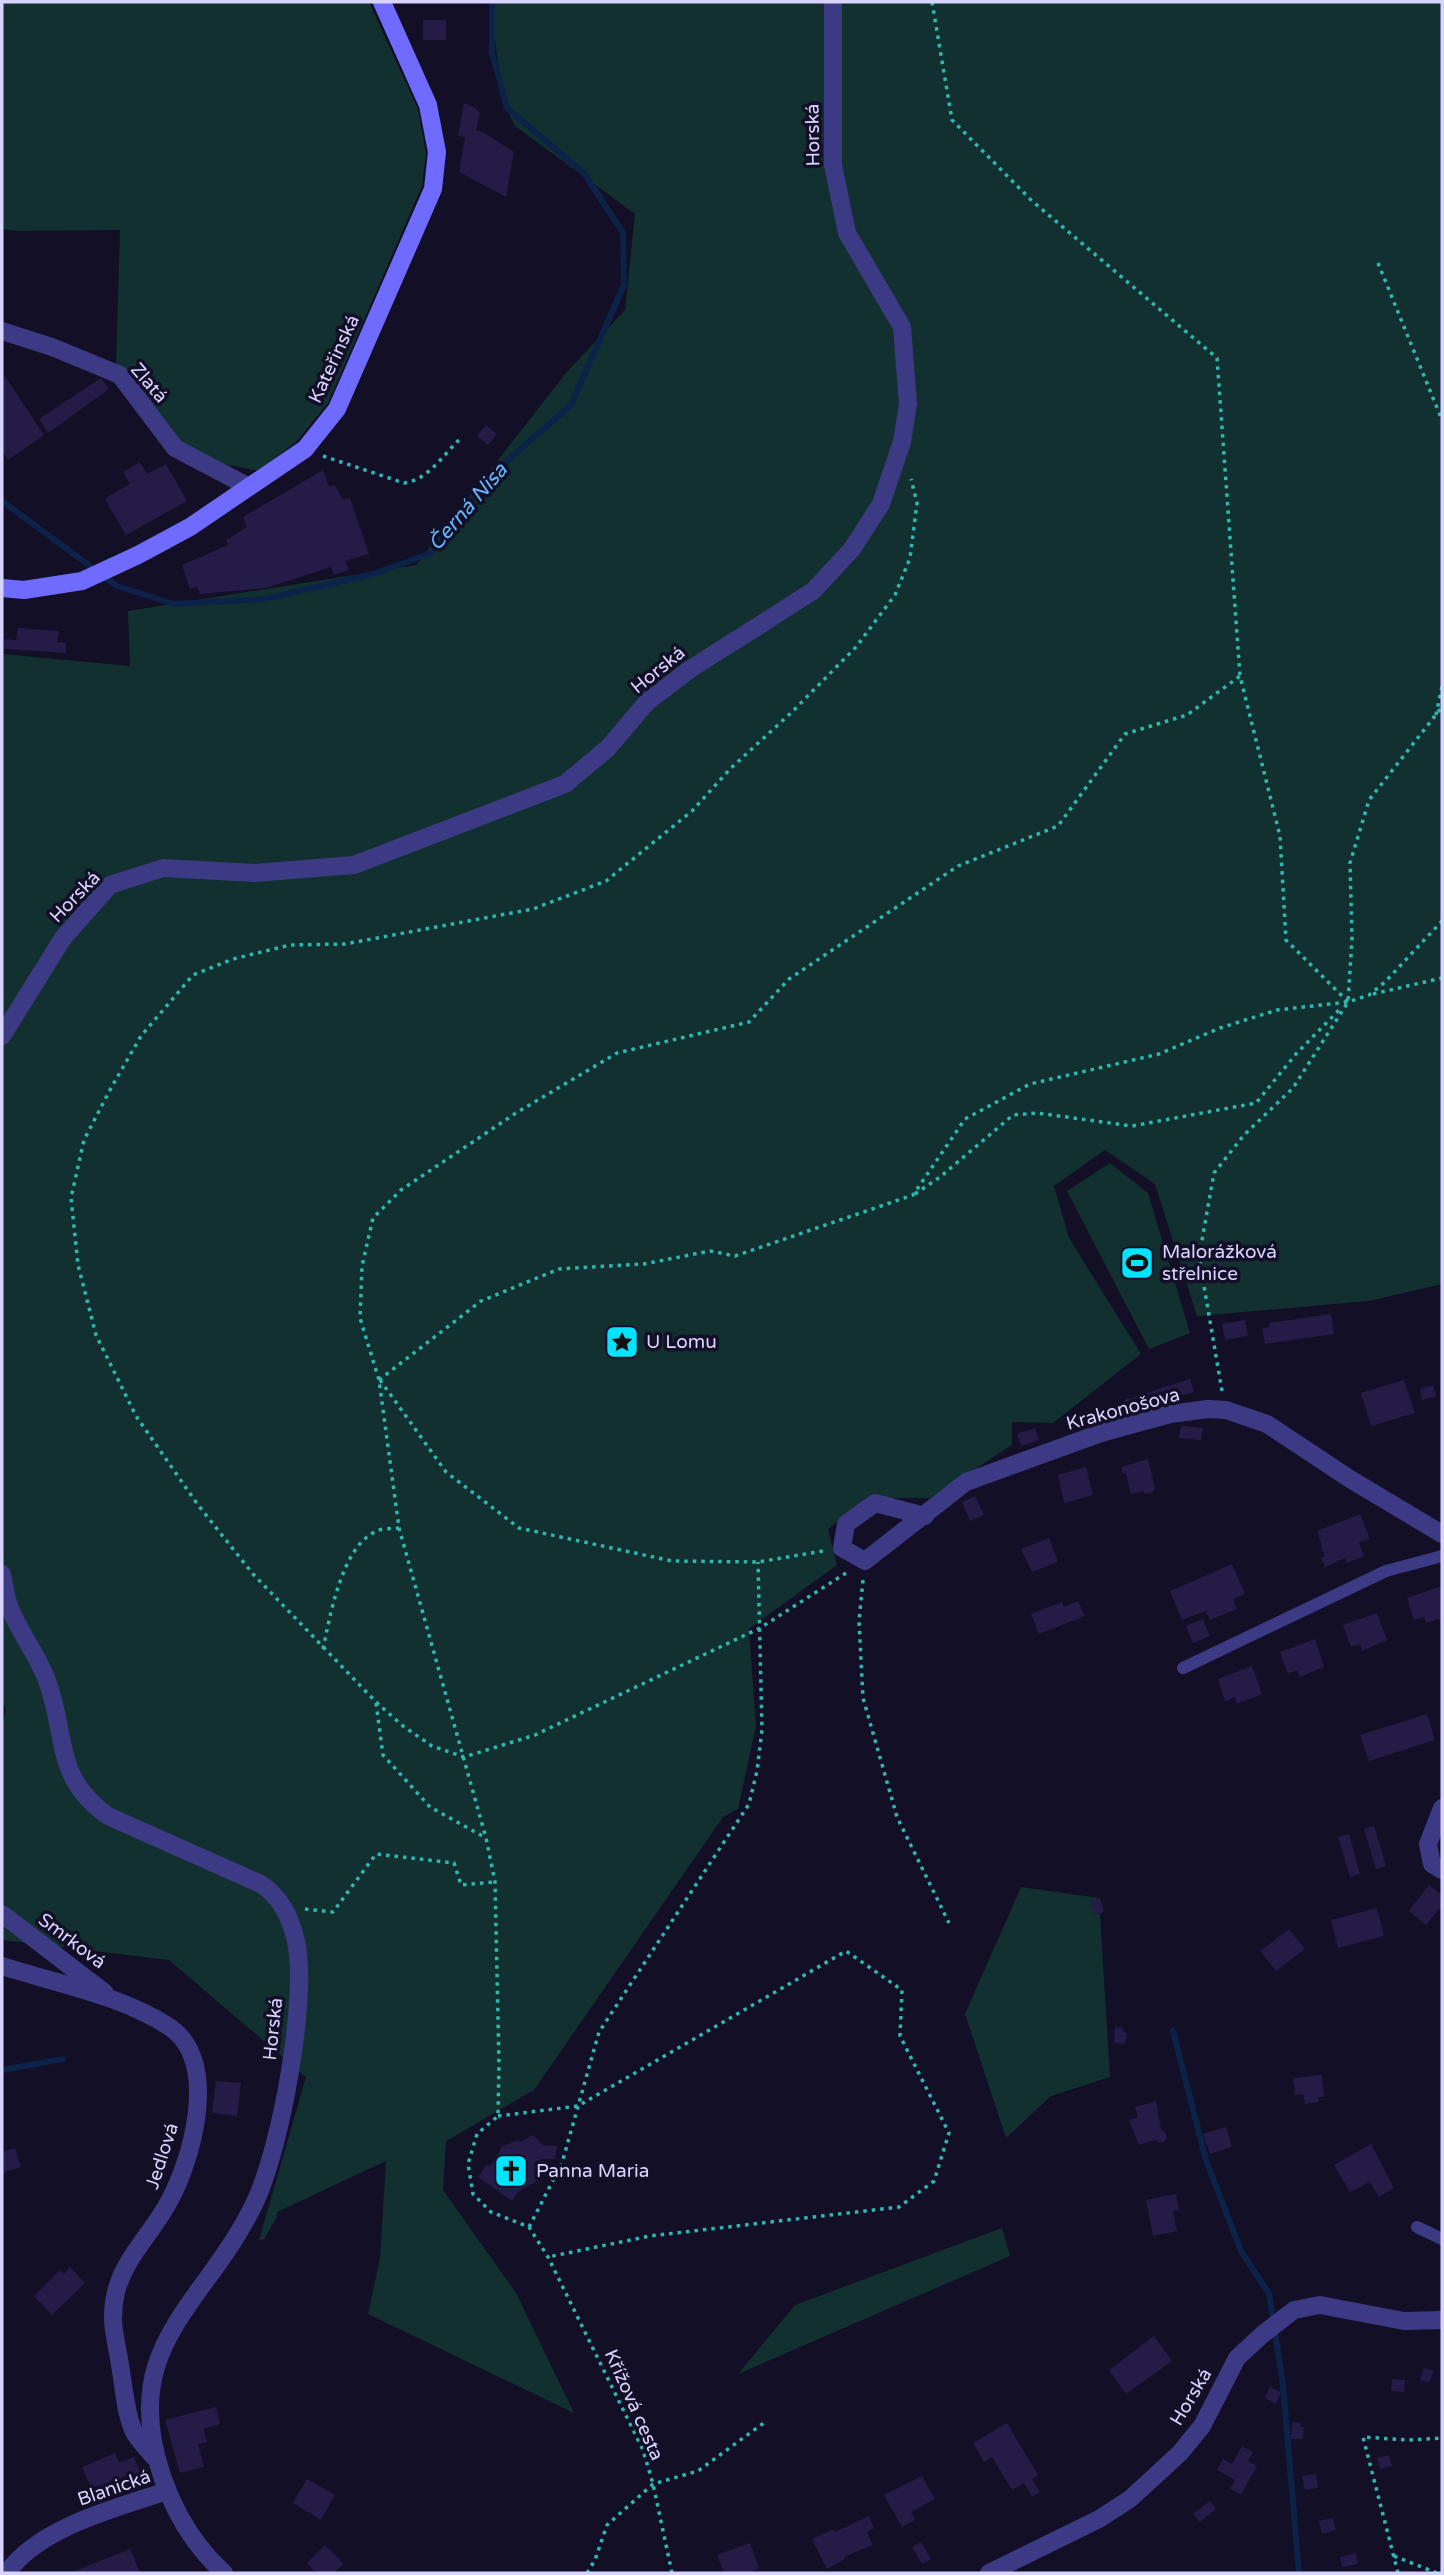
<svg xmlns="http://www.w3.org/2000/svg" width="1444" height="2575" viewBox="0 0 1444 2575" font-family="'Varela Round',sans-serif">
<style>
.green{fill:#12302f}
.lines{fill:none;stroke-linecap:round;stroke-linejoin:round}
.stream{stroke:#0c2248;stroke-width:6}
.building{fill:#241b47}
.path{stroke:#2fb8b0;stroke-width:3.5;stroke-dasharray:3.5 5;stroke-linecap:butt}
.lane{stroke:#3d3a85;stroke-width:12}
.street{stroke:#3d3a85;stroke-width:18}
.secondary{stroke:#6f6bff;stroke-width:18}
.labels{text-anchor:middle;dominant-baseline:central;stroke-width:7;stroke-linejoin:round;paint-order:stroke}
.street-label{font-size:19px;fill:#d9d4ff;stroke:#130f26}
.poi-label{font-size:19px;fill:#d9d4ff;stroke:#130f26;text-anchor:start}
.water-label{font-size:21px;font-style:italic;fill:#62b6ff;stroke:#130f26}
</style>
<rect width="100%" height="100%" fill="#130f26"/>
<!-- green -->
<g class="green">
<polygon points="2,2 369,2 418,109 426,153 422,186 328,403 297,441 258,471 213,462 178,443 116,365 120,230 18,231 2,229"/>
<polygon points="490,2 1442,2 1442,1284 1369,1301 1197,1316 1155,1184 1105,1150 1054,1186 1069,1238 1141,1354 1053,1423 1012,1422 1012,1445 930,1498 867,1498 828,1529 837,1565 749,1629 756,1726 738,1809 723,1817 534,2090 446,2141 443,2190 516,2293 574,2413 368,2314 380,2258 386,2161 277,2212 277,2217 264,2239 259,2240 306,2077 169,1960 2,1940 2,1725 6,1709 2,1702 2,654 130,666 128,611 416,565 566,373 625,310 635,214 515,126 503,101"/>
<polygon points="1110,1163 1148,1193 1190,1333 1149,1349 1067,1191"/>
<polygon points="1021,1887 1099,1898 1110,2077 1051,2096 1006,2138 965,2014"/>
<polygon points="1002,2228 1010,2256 738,2374 795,2305"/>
</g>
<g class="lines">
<!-- stream -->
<g class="stream">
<polyline points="2,501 117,586 174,604 264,599 373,574 431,553 485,480 571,405 624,285 623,233 584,173 507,108 492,53 492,2"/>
<polyline points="1173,2031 1206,2160 1241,2251 1269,2294 1283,2385 1299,2573"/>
<polyline points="2,2070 63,2059"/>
</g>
</g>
<!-- building -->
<g class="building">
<rect x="423" y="20" width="23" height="20"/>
<polygon points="464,103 475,108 480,113 476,130 483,132 514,152 506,197 459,172 465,137 458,136"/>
<polygon points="2,372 44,435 8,460 2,450"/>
<polygon points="101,378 109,389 48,433 39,419"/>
<polygon points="486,425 497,434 488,445 477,436"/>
<polygon points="140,462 147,474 166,464 187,501 126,535 106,501 106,498 130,484 123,472"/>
<polygon points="323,470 329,487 335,485 343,500 350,498 369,554 345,561 349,570 334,575 331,567 266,588 200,594 197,587 190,589 182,565 228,545 226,540 247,527 243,517"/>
<polygon points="18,628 59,631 57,642 66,643 66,653 4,649 4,639 16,640"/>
<polygon points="1331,1314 1334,1334 1265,1344 1262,1328 1270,1327 1269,1323"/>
<polygon points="1245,1320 1248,1336 1225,1340 1222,1324"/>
<polygon points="1190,1379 1194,1392 1128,1412 1124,1400"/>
<polygon points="1404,1380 1415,1413 1371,1426 1361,1393"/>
<polygon points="1433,1385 1436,1396 1422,1400 1420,1389"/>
<polygon points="1181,1426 1203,1428 1201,1440 1179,1438"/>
<polygon points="1035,1428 1039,1440 1021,1446 1017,1434"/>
<polygon points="1148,1459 1155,1488 1153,1492 1145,1494 1143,1491 1131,1494 1126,1474 1122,1473 1121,1467"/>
<polygon points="1086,1467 1093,1495 1064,1503 1058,1475"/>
<polygon points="975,1496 984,1515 970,1521 962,1502"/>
<polygon points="1360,1514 1370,1539 1359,1543 1364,1556 1347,1563 1345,1558 1325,1567 1321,1558 1325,1556 1321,1546 1322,1546 1317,1531"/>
<polygon points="1049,1538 1058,1562 1032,1572 1021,1549"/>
<polygon points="1232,1564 1245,1594 1233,1599 1237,1609 1210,1620 1206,1611 1182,1620 1170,1591"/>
<polygon points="1441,1586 1442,1627 1439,1619 1426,1623 1424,1617 1414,1620 1407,1598"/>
<polygon points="1078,1601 1085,1616 1039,1634 1031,1614 1062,1602 1064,1607"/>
<polygon points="1377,1613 1387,1640 1362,1651 1360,1644 1351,1647 1343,1625"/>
<polygon points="1203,1619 1210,1636 1193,1643 1186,1626"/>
<polygon points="1315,1639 1324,1667 1300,1677 1297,1670 1288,1674 1280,1652"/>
<polygon points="1252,1666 1262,1694 1237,1704 1235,1697 1225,1701 1218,1679"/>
<polygon points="1427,1714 1435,1740 1369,1761 1360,1735"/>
<polygon points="1374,1826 1386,1866 1376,1869 1364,1829"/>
<polygon points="1349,1834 1360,1874 1350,1877 1338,1837"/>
<polygon points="1429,1885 1442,1895 1442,1905 1426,1925 1409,1911"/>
<polygon points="1100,1898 1104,1912 1095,1915 1090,1901"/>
<polygon points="1377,1908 1384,1936 1338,1948 1331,1920"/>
<polygon points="1289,1929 1305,1949 1276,1971 1260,1951"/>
<polygon points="1115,2027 1123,2028 1123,2032 1127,2033 1125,2044 1114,2043"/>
<polygon points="1322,2075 1324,2097 1318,2097 1319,2102 1305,2104 1303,2094 1295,2095 1293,2078"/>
<polygon points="216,2081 241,2083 237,2116 212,2113"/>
<polygon points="1156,2101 1161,2129 1165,2132 1167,2137 1164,2142 1159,2143 1155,2140 1139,2145 1129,2120 1138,2117 1135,2107"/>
<polygon points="1226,2127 1232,2147 1210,2154 1203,2134"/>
<polygon points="533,2135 543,2145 557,2146 555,2159 541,2159 539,2180 518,2192 512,2201 478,2177 486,2165 489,2166 493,2163 502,2146 519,2140 520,2142"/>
<polygon points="1371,2144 1394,2188 1379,2197 1370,2182 1350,2192 1334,2165"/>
<polygon points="15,2148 21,2167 2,2173 2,2152"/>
<polygon points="1176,2194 1179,2210 1173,2211 1177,2231 1153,2236 1146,2200"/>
<polygon points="70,2267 85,2283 52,2315 34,2296 60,2270 64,2274"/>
<polygon points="1154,2336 1172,2361 1126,2394 1109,2370"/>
<polygon points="1424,2368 1434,2371 1429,2383 1420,2380"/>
<polygon points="1392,2379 1405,2380 1404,2392 1391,2391"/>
<polygon points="1270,2387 1281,2392 1276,2404 1265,2398"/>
<polygon points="216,2407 220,2424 203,2429 207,2442 198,2444 204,2467 180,2473 165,2420"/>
<polygon points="1293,2422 1301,2423 1300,2427 1304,2427 1303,2439 1290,2439"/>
<polygon points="1007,2423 1038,2475 1032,2479 1040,2492 1032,2497 1024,2483 1012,2490 992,2457 984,2462 973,2443"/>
<polygon points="1242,2446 1253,2452 1248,2461 1257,2466 1241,2495 1230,2489 1235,2480 1217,2470 1223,2459 1232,2464"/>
<polygon points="115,2453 119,2463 134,2457 143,2480 96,2500 82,2467"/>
<polygon points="1389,2455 1392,2466 1380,2469 1377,2458"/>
<polygon points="1316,2474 1318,2488 1305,2490 1302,2476"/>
<polygon points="922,2476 935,2499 911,2512 915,2520 902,2527 884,2495"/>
<polygon points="307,2479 335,2495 321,2520 293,2503"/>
<polygon points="1210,2501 1216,2509 1200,2522 1193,2514"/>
<polygon points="869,2516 874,2528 867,2532 873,2545 844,2557 845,2559 827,2569 812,2539 833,2529 835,2532"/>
<polygon points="1333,2518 1336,2530 1322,2534 1319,2521"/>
<polygon points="921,2542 931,2559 922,2564 912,2547"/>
<polygon points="750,2543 759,2568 750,2573 724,2573 717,2555"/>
<polygon points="325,2545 344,2564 333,2573 316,2573 307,2563"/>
<polygon points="130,2549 140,2572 70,2573"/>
<polygon points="1356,2553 1358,2564 1342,2567 1340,2557"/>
</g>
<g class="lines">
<!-- path -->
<g class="path">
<polyline points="932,2 952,120 1031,200 1217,358 1240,676"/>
<polyline points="1378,263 1442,420"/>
<path d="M323 456 404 483C428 480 443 455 460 439"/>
<polyline points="1436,715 1442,686"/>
<polyline points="1373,994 1442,978"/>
<polyline points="915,1194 940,1177 1013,1115 1037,1113 1132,1126 1256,1103 1296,1054 1341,1008"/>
<polyline points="379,1380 481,1301 559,1269 644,1264 710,1251 735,1256 913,1195 965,1119 1030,1084 1159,1054 1220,1028 1277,1010 1348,1002 1369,995 1385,982 1442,921"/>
<polyline points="380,1380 446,1472 519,1528 672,1561 758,1562 823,1551"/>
<polyline points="1222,1391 1199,1257 1214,1173 1244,1135 1293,1088 1348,1002 1352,939 1350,863 1369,800 1442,707"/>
<polyline points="846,1573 760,1628 535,1735 464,1757 432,1746 403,1726 376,1702 253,1574 198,1505 136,1416 96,1335 78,1265 71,1198 84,1140 111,1088 141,1036 193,975 233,959 290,945 345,944 533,909 606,881 692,811 731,768 792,712 856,647 895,595 910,558 917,503 911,479"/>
<polyline points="863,1580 859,1621 863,1698 897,1817 949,1923"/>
<path d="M323 1649C330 1616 342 1545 377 1531 382 1528 392 1529 399 1528"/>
<polyline points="376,1703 383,1755 430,1807 486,1838"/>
<polyline points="305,1909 333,1912 376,1854 454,1863 461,1885 495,1882"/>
<polyline points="498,2116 578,2106 846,1951 902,1990 900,2036 949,2133 934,2181 899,2207 650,2236 548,2257"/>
<polyline points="529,2227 562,2163 599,2032 749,1804 757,1771 762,1730 758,1562"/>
<polyline points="1394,2556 1437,2573"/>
<polyline points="587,2573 595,2560 607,2525 653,2484 698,2471 765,2422"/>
<polyline points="672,2573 653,2484 643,2450 548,2257 529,2227 491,2212 473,2194 468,2164 477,2134 498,2116 499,2064 495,1882 486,1838 399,1528 379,1380 360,1318 362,1266 373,1218 401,1190 516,1113 617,1053 749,1022 789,979 958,866 1058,826 1125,734 1187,715 1240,676 1280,836 1286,940 1348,1002"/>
<polyline points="1398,2573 1363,2437 1408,2440 1442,2438"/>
</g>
<!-- lane -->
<g class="lane">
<polyline points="1183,1668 1386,1571 1442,1556"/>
<polyline points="1417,2227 1442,2239"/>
</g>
<!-- street -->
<g class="street">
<polyline points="2,331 52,347 120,375 175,448 249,487"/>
<polyline points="2,1036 63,938 110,885 163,868 255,873 354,865 565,784 608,748 647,702 689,670 813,591 852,549 881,504 902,442 908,404 902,327 847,233 833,165 833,2"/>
<polyline points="925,1516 875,1503 846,1524 842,1548 865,1561 966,1482 1101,1433 1170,1414 1208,1409 1226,1410 1267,1424 1350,1479 1442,1534"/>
<path d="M2 1574C4 1586 6 1600 11 1611 21 1634 37 1655 46 1678 68 1734 52 1776 108 1816L261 1884C281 1898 290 1916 296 1941 308 2000 281 2145 256 2200 207 2305 117 2343 162 2476 175 2514 194 2546 224 2573"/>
<polyline points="1442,1808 1428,1844 1432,1864 1442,1870"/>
<polyline points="2,1914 105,1993"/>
<path d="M2 1966C55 1983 124 1996 171 2028 220 2063 192 2162 167 2205 151 2234 124 2259 116 2292 114 2300 113 2309 113 2318 113 2333 118 2350 120 2365 124 2387 125 2412 134 2432 139 2441 148 2450 154 2457"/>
<path d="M7 2573C39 2527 116 2508 167 2491"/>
<polyline points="989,2573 1099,2519 1130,2499 1180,2453 1202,2426 1237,2358 1263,2334 1294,2310 1320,2305 1404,2321 1442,2320"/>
</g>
<!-- secondary -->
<polyline class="secondary" points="2,588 24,590 82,581 138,555 190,527 305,449 337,409 433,189 437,152 428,105 382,2"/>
</g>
<!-- icons -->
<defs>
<symbol id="stadium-square" viewBox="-11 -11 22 22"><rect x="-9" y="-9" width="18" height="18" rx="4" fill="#00e5ff" stroke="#130f26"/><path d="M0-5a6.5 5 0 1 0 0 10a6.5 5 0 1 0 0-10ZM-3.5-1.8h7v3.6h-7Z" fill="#111"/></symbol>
<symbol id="sight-square" viewBox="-11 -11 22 22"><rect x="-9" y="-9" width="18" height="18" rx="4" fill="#00e5ff" stroke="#130f26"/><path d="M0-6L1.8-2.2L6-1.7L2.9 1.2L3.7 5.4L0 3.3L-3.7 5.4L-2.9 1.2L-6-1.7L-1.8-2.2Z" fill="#111"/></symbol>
<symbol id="church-square" viewBox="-11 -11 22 22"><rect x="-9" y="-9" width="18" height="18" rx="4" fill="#00e5ff" stroke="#130f26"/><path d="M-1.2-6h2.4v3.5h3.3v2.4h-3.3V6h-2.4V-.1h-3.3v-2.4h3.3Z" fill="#111"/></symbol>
</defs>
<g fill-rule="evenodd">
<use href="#stadium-square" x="1118" y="1244" width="38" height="38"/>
<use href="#sight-square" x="603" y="1323" width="38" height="38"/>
<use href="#church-square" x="492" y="2152" width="38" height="38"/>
</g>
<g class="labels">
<!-- street labels -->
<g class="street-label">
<text transform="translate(813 135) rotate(-91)">Horská</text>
<text transform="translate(334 359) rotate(-65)">Kateřinská</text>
<text transform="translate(149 383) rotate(49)">Zlatá</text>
<text transform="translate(658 670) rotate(-39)">Horská</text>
<text transform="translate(75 897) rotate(-46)">Horská</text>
<text transform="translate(1123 1409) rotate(-15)">Krakonošova</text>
<text transform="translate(72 1941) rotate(37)">Smrková</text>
<text transform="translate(273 2029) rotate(-84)">Horská</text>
<text transform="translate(162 2156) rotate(-72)">Jedlová</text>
<text transform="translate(1191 2397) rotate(-59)">Horská</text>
<text transform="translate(634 2405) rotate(66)">Křížová cesta</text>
<text transform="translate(114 2488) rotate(-19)">Blanická</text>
</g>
<!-- poi labels -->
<g class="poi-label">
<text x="1162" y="1252">Malorážková<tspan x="1162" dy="22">střelnice</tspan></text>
<text x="646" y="1342">U Lomu</text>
<text x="536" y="2171">Panna Maria</text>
</g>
<!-- water labels -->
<g class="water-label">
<text transform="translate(468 507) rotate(-49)">Černá Nisa</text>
</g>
</g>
<!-- border -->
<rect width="1444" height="2575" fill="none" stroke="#d9d4ff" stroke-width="7"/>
</svg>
